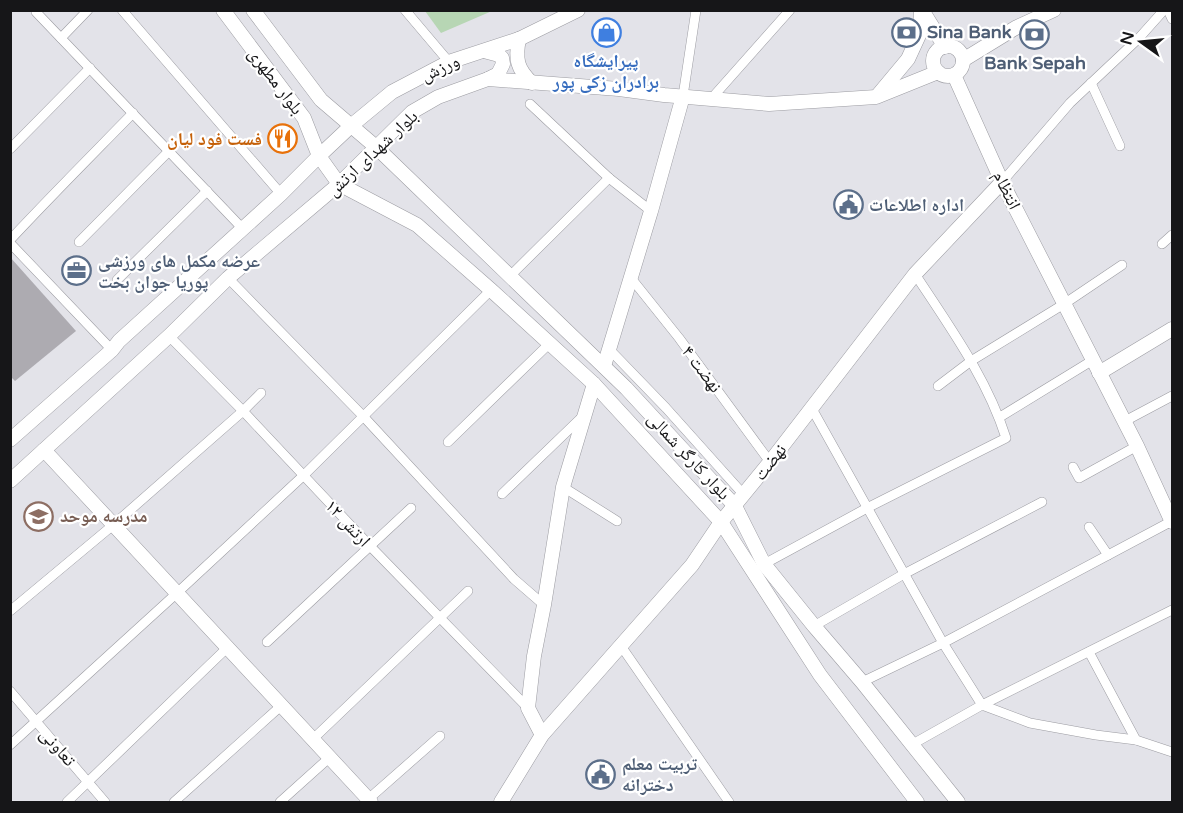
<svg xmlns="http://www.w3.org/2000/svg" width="1183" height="813" viewBox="0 0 1183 813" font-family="'Varela Round','Noto Naskh Arabic',sans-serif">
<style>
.green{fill:#b7d6b4}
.building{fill:#adabb1}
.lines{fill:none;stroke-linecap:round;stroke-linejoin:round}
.street-casing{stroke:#9c9ca2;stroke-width:10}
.secondary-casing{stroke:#9c9ca2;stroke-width:15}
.street{stroke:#fff;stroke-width:9}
.secondary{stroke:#fff;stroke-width:14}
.labels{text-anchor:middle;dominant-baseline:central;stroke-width:4.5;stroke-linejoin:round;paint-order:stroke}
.service-label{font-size:18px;font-weight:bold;fill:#4e5e75;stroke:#fff;text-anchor:start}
.shop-label{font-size:18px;font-weight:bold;fill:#366cbe;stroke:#fff}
.street-label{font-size:18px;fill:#161618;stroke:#fff}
.food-label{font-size:18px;font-weight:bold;fill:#c56008;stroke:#fff;text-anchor:end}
.education-label{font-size:18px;font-weight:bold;fill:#785e54;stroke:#fff;text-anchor:start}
</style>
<rect width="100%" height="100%" fill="#e3e3e9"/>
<!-- green -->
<polygon class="green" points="425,11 492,11 441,33"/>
<!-- building -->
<polygon class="building" points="10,257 76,331 15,381 10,376"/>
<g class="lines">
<defs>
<g id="street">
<polyline points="122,10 281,194"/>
<polyline points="405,10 449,62"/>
<polyline points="1168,10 1172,19"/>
<polyline points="36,12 242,228"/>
<polyline points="61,38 88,10"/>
<polyline points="1091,83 1120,146"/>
<polyline points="683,96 696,10"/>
<polyline points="711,99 790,10"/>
<polyline points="530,104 609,178 651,211"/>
<polyline points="10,149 90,68"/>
<polyline points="1002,182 1070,103 1139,38 1164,10"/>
<path d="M10 240C50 197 92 155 133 113"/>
<polyline points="79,242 169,151"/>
<polyline points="10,243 112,350"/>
<polyline points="1162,244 1172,235"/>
<polyline points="510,276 609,178"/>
<polyline points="228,278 363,416 514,579 544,605"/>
<polyline points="631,278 679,338 770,462"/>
<polyline points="117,280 207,191"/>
<polyline points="169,336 243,411 370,546 528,708"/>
<polyline points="609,349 666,408 744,495"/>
<polyline points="938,386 971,361 1064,304 1122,265"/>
<polyline points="811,407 943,643 982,705 1172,610"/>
<polyline points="1000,417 1093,360"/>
<polyline points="1125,421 1172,396"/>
<polyline points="448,442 550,343"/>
<polyline points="1073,467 1079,478 1137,446"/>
<polyline points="563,487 617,521"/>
<polyline points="502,494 583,416"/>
<polyline points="1089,527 1108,555"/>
<path d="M764 564 867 508 1006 438C987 378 949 326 915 274"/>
<polyline points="10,611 112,526 243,411 261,393"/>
<polyline points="814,626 904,574 1042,502"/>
<polyline points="267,642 411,508"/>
<polyline points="621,646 729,802"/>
<polyline points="1089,652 1136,740"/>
<polyline points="862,682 943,643 1172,521"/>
<polyline points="10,691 105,802"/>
<polyline points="313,739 468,591"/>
<polyline points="10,745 177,593 304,475 491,290"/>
<polyline points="911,745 982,705 1030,723 1096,735 1136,740 1172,752"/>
<polyline points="67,802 228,647"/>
<polyline points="174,802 282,705"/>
<polyline points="280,802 329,758"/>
<polyline points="365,802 440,736"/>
</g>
<g id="secondary">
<polyline points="223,10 304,118 319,156 339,184 417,225 491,290 594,384 721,522 820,675 917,802"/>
<polyline points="253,10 321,100 376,147 626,388 735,506 764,564 814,626 862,682 958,802"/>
<polyline points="922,10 945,47"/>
<path d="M519 39C515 59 517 69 532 83"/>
<circle cx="948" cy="61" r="15"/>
<polyline points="484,51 499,55 502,58 503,64 498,74 488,79"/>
<polyline points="963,60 1017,27 1054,10"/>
<polyline points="954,75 1002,182 1137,446 1172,522"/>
<polyline points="878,95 908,59 920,33 921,10"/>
<polyline points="604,366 651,211 683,96"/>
<polyline points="1099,373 1172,329"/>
<polyline points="10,440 112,350 119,341 281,194 319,156 352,125 392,92 449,62 519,39 578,10"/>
<polyline points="44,450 371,802"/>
<polyline points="10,481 169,336 228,278 339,184 412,112 438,97 488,79 619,89 664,95 769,104 876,97 938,72"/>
<polyline points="542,735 528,708 534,656 544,605 563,487 594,384"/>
<polyline points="501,802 542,735 692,565 721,522 770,462 915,274 1002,182"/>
</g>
</defs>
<!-- street casing -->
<use href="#street" class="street-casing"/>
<!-- secondary casing -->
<use href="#secondary" class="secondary-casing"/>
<!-- street -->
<use href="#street" class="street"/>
<!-- secondary -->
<use href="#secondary" class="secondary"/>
</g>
<!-- icons -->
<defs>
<symbol id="shop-ring" viewBox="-11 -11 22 22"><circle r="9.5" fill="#fff" stroke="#3f7fe0" stroke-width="1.5"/><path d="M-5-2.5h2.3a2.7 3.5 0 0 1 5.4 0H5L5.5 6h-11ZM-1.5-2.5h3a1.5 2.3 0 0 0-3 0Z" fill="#3f7fe0"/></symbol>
<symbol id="bank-ring" viewBox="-11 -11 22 22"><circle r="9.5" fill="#fff" stroke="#5c6f8a" stroke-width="1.5"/><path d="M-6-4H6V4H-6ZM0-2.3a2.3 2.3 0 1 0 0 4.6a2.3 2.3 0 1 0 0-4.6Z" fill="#5c6f8a"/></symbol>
<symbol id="restaurant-ring" viewBox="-11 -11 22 22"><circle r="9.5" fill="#fff" stroke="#e8710a" stroke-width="1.5"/><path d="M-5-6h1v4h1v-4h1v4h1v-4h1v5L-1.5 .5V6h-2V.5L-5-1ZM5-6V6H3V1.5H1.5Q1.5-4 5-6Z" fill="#e8710a"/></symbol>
<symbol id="civic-ring" viewBox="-11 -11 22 22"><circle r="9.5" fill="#fff" stroke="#5c6f8a" stroke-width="1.5"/><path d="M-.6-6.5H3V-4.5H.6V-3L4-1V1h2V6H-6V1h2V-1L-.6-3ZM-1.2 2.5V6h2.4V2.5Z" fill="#5c6f8a"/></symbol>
<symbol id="office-ring" viewBox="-11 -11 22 22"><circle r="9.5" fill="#fff" stroke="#5c6f8a" stroke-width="1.5"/><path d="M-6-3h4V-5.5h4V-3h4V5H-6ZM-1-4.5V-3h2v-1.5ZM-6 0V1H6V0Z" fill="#5c6f8a"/></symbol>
<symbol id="school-ring" viewBox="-11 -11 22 22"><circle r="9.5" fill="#fff" stroke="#8d6e63" stroke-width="1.5"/><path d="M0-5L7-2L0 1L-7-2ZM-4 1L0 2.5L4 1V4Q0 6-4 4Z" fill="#8d6e63"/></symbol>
</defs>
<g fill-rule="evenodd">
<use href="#shop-ring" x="590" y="16" width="33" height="33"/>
<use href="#bank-ring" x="890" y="16" width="33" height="33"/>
<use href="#bank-ring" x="1018" y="18" width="33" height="33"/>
<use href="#restaurant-ring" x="266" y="122" width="33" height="33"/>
<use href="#civic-ring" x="832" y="188" width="33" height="33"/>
<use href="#office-ring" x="60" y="254" width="33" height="33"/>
<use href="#school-ring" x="22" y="500" width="33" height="33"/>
<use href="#civic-ring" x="584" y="758" width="33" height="33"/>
</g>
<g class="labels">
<!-- service labels -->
<g class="service-label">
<text x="927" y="32">Sina Bank</text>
<text x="1035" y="63" text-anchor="middle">Bank Sepah</text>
<text x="869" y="205">اداره اطلاعات</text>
<text x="98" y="261">عرضه مکمل های ورزشی<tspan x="98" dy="21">پوریا جوان بخت</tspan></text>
<text x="622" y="764">تربیت معلم<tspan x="622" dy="21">دخترانه</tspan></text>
</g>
<!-- shop labels -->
<g class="shop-label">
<text x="606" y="61">پیرایشگاه<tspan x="606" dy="21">برادران زکی پور</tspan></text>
</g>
<!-- street labels -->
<g class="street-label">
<text transform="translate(440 68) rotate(-25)">ورزش</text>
<text transform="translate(276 81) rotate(53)">بلوار مطهری</text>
<text transform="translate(372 153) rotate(-43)">بلوار شهدای ارتش</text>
<text transform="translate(1007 190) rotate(64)">انتظام</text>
<text transform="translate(702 369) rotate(53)">نهضت ۴</text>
<text transform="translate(689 456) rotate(47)">بلوار کارگر شمالی</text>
<text transform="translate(770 462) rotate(-52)">نهضت</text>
<text transform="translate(348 523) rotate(47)">ارتش ۱۲</text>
<text transform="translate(58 747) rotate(49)">تعاونی</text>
</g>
<!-- food labels -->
<g class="food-label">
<text x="262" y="139">فست فود لیان</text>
</g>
<!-- education labels -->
<g class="education-label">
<text x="60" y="516">مدرسه موحد</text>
</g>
</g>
<!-- border -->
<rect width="1183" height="813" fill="none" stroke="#161618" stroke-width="24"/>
<!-- north arrow -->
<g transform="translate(1141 42) rotate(285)" stroke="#ffffff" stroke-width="4.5" paint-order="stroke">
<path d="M0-4.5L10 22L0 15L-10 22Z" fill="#161618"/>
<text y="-9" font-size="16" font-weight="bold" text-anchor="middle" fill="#161618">N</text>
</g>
</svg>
